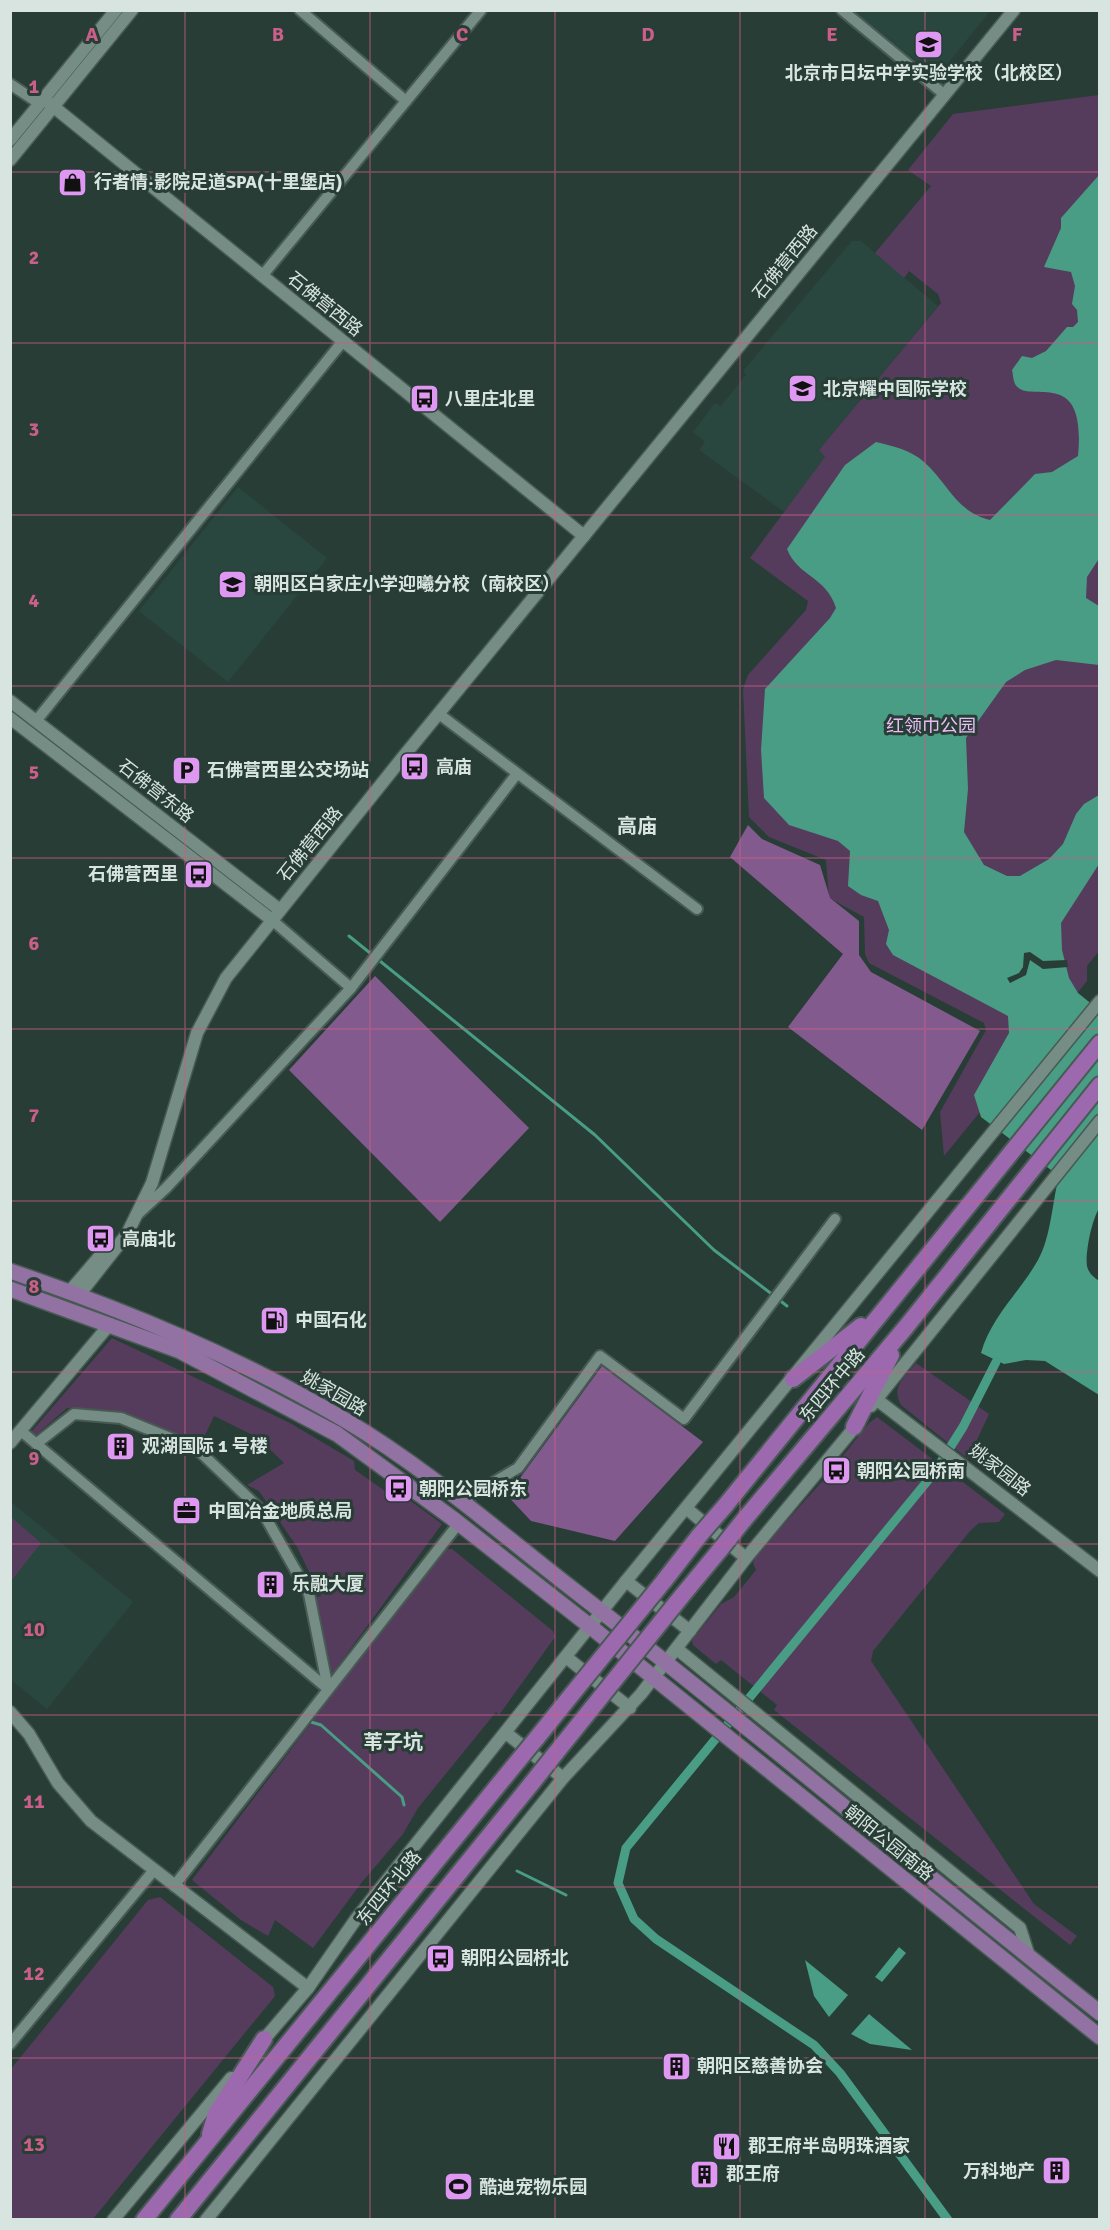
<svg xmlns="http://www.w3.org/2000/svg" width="1110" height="2230" viewBox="0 0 1110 2230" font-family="Signika,'Noto Sans SC',sans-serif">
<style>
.built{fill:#29473e}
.green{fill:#563c5c}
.forest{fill:#835a8d}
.water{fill:#489d84}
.pier{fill:#283d36}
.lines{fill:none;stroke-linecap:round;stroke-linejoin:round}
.stream{stroke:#489d84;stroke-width:3}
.canal{stroke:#489d84;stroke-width:9}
.minor-casing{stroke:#475a53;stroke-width:14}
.tertiary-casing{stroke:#475a53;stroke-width:15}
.primary-casing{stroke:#475a53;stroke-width:18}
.trunk-casing{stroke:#475a53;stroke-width:20}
.minor{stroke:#758d84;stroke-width:10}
.tertiary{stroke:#758d84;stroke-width:12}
.primary{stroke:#9272a3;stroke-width:15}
.trunk{stroke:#9c69ae;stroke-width:16}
.trunk-bridge-casing{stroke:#475a53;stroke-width:20;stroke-linecap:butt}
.trunk-bridge{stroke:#9c69ae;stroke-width:16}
.grid{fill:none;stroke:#ca5f89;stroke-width:1.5;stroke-opacity:0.55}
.labels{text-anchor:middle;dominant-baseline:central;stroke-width:6;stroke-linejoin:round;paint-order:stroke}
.poi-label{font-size:18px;font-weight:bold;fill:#d8e4df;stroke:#283d36;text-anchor:start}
.street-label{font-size:18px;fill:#d8e4df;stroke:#283d36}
.park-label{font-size:18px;fill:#ecbcf8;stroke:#283d36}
.neighbourhood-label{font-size:20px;font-weight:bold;fill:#d8e4df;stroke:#283d36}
.grid-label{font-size:20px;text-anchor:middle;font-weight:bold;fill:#ca5f89;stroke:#283d36;stroke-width:6;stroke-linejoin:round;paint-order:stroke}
</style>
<rect width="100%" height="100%" fill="#283d36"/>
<!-- built -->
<g class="built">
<polygon points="854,11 990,11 937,77"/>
<polygon points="852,241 861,241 938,306 819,450 826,457 784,512 699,450 705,442 693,432 715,403 721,406 746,375 743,371"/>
<polygon points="238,487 327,558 228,682 139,611"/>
<polygon points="10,1501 133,1602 47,1709 11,1680"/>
</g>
<!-- green -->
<g class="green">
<polygon points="1099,95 1099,951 1087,966 1087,981 944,1156 940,1112 986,1030 984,1023 869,963 865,954 864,917 829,898 826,860 769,837 749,817 743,689 748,675 806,610 808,601 750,558 825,457 819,450 941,303 938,294 909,271 904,278 875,253 931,186 908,170 953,114"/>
<polygon points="112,1338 290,1423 354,1461 355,1470 395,1498 404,1496 442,1524 332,1674 314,1598 321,1596 297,1547 259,1491 247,1485 284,1463 257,1437 214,1416 201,1444 120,1412 67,1408 36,1435 31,1432"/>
<path d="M916 1363 989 1414 968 1459 901 1405C891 1387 904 1378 916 1363Z"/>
<polygon points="877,1417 1005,1514 999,1522 979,1523 970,1531 873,1651 871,1661 1034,1904 1077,1936 1070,1945 774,1710 777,1705 721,1660 716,1664 693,1645 692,1640 721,1604 734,1597 756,1570 753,1563 757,1554 827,1476 869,1423"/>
<polygon points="11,1517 41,1543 11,1581"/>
<polygon points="443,1549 452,1549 553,1631 555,1637 499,1715 496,1712 418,1808 403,1834 362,1882 313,1948 275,1920 268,1936 241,1920 192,1880"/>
<polygon points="160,1897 273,1987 275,1996 93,2219 11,2219 11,2069 148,1900"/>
</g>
<!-- forest -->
<g class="forest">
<polygon points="748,825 762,839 820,865 830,898 859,921 859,955 871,972 980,1031 922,1130 788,1027 843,954 730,857"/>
<polygon points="375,976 529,1128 440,1222 289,1070"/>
<polygon points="602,1366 703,1442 615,1541 531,1521 499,1487 520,1478"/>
</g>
<!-- water -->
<g class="water">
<path d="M1099 175 1100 557 1087 577 1086 598 1099 606V665L1056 660 1025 670 1006 682 966 738 968 789 964 832 984 865 1007 876H1020L1049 859 1063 844 1076 814 1084 804 1099 795V864L1061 923 1062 950 1069 978 1078 993 1099 1010V1209C1092 1219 1085 1253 1087 1266 1089 1274 1094 1277 1099 1281V1395L1045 1361 1026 1360 1004 1364 981 1353C991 1317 1020 1292 1038 1260 1051 1237 1052 1203 1059 1176L981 1117 974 1095 1009 1033 1008 1016 893 955 886 944 889 930 878 901 861 895 848 886 850 851 838 841 789 825 764 798 761 750 765 689 830 618 836 608C826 576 798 577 787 549L845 465 876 442C893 446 911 450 924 462 948 483 956 512 990 520L1035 474 1052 472 1078 456C1087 362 1028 407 1015 384 1013 380 1013 374 1012 370L1022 356 1032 358 1046 351 1067 327H1073L1078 322 1077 310 1072 304 1075 286 1071 272 1044 267 1061 228V218Z"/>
<polygon points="899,1947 906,1953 882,1982 875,1977"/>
<polygon points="805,1960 848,1995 829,2017 814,1996"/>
<polygon points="869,2014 912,2050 870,2044 851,2034"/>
</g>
<!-- pier -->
<polygon class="pier" points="1030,952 1043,961 1067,960 1068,967 1043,969 1030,960 1026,975 1010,983 1007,978 1019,973 1023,967 1024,953"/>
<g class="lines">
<!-- stream -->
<g class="stream">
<polyline points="349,936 595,1135 714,1250 773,1295"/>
<polyline points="778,1299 787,1306"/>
<polyline points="311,1722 321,1725 402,1797 404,1805"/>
<polyline points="517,1871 566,1895"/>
</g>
<!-- canal -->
<polyline class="canal" points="948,2220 840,2073 814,2045 656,1939 634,1919 618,1883 626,1848 934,1473 963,1427 996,1362"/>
<defs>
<g id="minor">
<polyline points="300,10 406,101"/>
<polyline points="842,10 945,95"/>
<polyline points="10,84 40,104"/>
<polyline points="262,276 481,10"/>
<polyline points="439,714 697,909"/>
<polyline points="36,721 343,341"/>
<polyline points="272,920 351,988"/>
<polyline points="139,1213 166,1188 351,988 516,775"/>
<polyline points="21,1431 328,1689"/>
<polyline points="36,1444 74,1414 121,1418 197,1449 262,1511 309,1594 328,1689"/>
<polyline points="460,1502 518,1468 600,1356 684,1419 835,1219"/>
<polyline points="174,1886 459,1523"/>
<polyline points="10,2044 154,1870"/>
</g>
<g id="tertiary">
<polyline points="44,99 584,536"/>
<polyline points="10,140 116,10"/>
<polyline points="10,160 132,10"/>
<polyline points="10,701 280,910"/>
<polyline points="10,718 272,920"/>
<polyline points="70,1291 100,1256"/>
<polyline points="79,1295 127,1234 152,1183 197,1033 226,978 403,757 1014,10"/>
<polyline points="876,1399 1100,1571"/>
<polyline points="871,1406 1100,1121"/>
<polyline points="10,1443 110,1324"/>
<polyline points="686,1508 746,1558"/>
<polyline points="626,1581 690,1631"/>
<polyline points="677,1649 1020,1928 1029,1956"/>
<polyline points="566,1657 630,1708"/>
<polyline points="10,1712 29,1734 58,1783 91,1821 308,1988"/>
<polyline points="506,1733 563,1778"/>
<polyline points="260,2044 308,1988 356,1919 626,1581 1100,1001"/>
<polyline points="113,2220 231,2078"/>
<polyline points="206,2220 563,1778 641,1694 746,1558 859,1422"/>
</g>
<g id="primary">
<path d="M10 1271C127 1311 238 1357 345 1420 426 1468 500 1533 575 1591 752 1728 923 1874 1100 2013"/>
<polyline points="10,1289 180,1351 337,1434 452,1518 591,1627 1100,2037"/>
</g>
<g id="trunk">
<polyline points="793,1379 861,1326"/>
<polyline points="854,1427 891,1355"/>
<polyline points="725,1506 1100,1043"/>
<polyline points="743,1521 906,1327 1100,1085"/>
<polyline points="664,1581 699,1536"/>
<polyline points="681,1597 719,1551"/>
<polyline points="536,1739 573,1693"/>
<polyline points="555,1754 592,1708"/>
<polyline points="210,2134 216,2114 264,2039"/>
<polyline points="144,2220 513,1767"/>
<polyline points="178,2220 532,1783"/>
</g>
</defs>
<!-- minor casing -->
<use href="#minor" class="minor-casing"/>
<!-- tertiary casing -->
<use href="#tertiary" class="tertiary-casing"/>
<!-- primary casing -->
<use href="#primary" class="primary-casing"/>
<!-- trunk casing -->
<use href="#trunk" class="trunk-casing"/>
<!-- minor -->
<use href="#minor" class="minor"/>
<!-- tertiary -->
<use href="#tertiary" class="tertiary"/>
<!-- primary -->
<use href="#primary" class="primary"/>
<!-- trunk -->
<use href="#trunk" class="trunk"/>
<defs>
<g id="trunk-bridge">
<polyline points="699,1536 725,1506"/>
<polyline points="719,1551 743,1521"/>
<polyline points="573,1693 664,1581"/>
<polyline points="592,1708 681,1597"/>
<polyline points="513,1767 536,1739"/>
<polyline points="532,1783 555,1754"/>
</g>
</defs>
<!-- trunk-bridge casing -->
<use href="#trunk-bridge" class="trunk-bridge-casing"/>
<!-- trunk-bridge -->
<use href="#trunk-bridge" class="trunk-bridge"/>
</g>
<!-- grid -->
<path class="grid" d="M185 10V2220M370 10V2220M555 10V2220M740 10V2220M925 10V2220M10 172H1100M10 343H1100M10 515H1100M10 686H1100M10 858H1100M10 1029H1100M10 1201H1100M10 1372H1100M10 1544H1100M10 1715H1100M10 1887H1100M10 2058H1100"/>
<!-- icons -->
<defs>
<symbol id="school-square" viewBox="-11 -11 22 22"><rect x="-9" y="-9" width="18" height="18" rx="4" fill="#df98f1" stroke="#283d36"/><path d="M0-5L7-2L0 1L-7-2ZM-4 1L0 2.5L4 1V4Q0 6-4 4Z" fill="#111"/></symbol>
<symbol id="shop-square" viewBox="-11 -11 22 22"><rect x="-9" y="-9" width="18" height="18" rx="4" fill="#df98f1" stroke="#283d36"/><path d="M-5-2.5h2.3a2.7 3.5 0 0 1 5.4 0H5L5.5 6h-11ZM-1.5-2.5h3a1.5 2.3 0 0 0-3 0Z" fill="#111"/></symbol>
<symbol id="bus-square" viewBox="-11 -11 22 22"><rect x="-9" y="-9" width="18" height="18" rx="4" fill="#df98f1" stroke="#283d36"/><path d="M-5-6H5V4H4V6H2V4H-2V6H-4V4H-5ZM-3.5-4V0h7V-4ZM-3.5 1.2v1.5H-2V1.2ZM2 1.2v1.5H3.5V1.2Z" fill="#111"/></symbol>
<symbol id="parking-square" viewBox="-11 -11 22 22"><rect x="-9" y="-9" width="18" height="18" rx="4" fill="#df98f1" stroke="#283d36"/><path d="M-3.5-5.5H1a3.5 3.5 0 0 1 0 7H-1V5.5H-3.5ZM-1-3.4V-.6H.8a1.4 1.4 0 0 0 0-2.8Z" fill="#111"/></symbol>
<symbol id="fuel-square" viewBox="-11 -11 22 22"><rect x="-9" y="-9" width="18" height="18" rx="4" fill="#df98f1" stroke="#283d36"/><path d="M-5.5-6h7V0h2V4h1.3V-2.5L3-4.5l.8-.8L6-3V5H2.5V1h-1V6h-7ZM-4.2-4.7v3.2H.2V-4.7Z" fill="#111"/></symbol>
<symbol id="building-square" viewBox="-11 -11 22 22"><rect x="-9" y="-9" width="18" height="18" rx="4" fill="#df98f1" stroke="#283d36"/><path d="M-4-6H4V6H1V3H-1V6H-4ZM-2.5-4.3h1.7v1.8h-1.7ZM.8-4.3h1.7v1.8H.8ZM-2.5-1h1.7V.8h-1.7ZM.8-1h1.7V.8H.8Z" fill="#111"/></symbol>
<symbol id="office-square" viewBox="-11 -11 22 22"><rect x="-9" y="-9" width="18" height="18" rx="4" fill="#df98f1" stroke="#283d36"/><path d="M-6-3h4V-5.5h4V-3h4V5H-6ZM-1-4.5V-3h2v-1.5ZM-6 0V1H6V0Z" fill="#111"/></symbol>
<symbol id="restaurant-square" viewBox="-11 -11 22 22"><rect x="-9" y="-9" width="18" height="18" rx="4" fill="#df98f1" stroke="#283d36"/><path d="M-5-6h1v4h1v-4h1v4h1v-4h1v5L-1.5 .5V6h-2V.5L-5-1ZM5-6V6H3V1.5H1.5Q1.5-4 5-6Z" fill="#111"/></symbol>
<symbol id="stadium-square" viewBox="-11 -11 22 22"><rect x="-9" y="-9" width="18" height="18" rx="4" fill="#df98f1" stroke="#283d36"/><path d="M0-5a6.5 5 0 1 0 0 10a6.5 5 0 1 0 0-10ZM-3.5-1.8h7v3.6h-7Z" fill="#111"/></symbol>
</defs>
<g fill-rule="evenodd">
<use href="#school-square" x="912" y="28" width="33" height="33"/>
<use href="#shop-square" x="56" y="166" width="33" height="33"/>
<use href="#school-square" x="786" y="372" width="33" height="33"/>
<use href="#bus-square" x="408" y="382" width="33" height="33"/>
<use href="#school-square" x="216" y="568" width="33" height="33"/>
<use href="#bus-square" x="398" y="750" width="33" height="33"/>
<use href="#parking-square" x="170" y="754" width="33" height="33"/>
<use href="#bus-square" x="182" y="858" width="33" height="33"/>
<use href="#bus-square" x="84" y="1222" width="33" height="33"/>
<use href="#fuel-square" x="258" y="1304" width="33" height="33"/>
<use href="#building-square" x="104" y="1430" width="33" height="33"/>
<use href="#bus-square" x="820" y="1454" width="33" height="33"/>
<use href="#bus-square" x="382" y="1472" width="33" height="33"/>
<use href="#office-square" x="170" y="1494" width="33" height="33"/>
<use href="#building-square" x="254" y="1568" width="33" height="33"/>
<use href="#bus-square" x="424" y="1942" width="33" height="33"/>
<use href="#building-square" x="660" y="2050" width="33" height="33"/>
<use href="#restaurant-square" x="710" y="2130" width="33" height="33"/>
<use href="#building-square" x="1040" y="2154" width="33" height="33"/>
<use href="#building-square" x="688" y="2158" width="33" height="33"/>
<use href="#stadium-square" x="442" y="2170" width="33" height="33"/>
</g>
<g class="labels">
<!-- poi labels -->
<g class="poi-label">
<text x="929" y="73" text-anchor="middle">北京市日坛中学实验学校（北校区）</text>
<text x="94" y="182">行者情·影院足道SPA(十里堡店)</text>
<text x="823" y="389">北京耀中国际学校</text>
<text x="445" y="399">八里庄北里</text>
<text x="254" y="584">朝阳区白家庄小学迎曦分校（南校区）</text>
<text x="436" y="767">高庙</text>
<text x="207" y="770">石佛营西里公交场站</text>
<text x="178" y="874" text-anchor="end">石佛营西里</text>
<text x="122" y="1239">高庙北</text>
<text x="295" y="1320">中国石化</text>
<text x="142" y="1446">观湖国际 1 号楼</text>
<text x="857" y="1471">朝阳公园桥南</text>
<text x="419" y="1489">朝阳公园桥东</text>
<text x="208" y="1511">中国冶金地质总局</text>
<text x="292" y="1584">乐融大厦</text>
<text x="461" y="1958">朝阳公园桥北</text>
<text x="697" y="2066">朝阳区慈善协会</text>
<text x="748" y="2146">郡王府半岛明珠酒家</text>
<text x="1035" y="2171" text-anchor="end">万科地产</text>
<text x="726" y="2174">郡王府</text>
<text x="479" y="2187">酷迪宠物乐园</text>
</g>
<!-- street labels -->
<g class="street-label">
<text transform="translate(785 262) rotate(-51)">石佛营西路</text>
<text transform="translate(325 304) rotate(39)">石佛营西路</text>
<text transform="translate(156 791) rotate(38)">石佛营东路</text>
<text transform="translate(310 844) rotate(-51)">石佛营西路</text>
<text transform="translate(832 1385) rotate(-50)">东四环中路</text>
<text transform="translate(334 1393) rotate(30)">姚家园路</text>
<text transform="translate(1000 1470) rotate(38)">姚家园路</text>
<text transform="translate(889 1843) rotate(39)">朝阳公园南路</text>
<text transform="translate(389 1888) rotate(-51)">东四环北路</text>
</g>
<!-- park labels -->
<g class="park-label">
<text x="931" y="726">红领巾公园</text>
</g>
<!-- neighbourhood labels -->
<g class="neighbourhood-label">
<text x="637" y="826">高庙</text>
<text x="393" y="1742">苇子坑</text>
</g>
</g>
<g class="grid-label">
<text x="92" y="41">A</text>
<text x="278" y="41">B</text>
<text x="462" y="41">C</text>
<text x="648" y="41">D</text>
<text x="832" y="41">E</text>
<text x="1017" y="41">F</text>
<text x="34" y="93">1</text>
<text x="34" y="264">2</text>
<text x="34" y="436">3</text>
<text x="34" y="607">4</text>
<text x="34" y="779">5</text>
<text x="34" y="950">6</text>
<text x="34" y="1122">7</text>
<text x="34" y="1293">8</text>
<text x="34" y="1465">9</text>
<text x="34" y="1636">10</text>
<text x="34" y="1808">11</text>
<text x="34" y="1980">12</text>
<text x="34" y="2151">13</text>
</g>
<!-- border -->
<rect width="1110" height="2230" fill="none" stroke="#d8e4df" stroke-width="24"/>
</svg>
